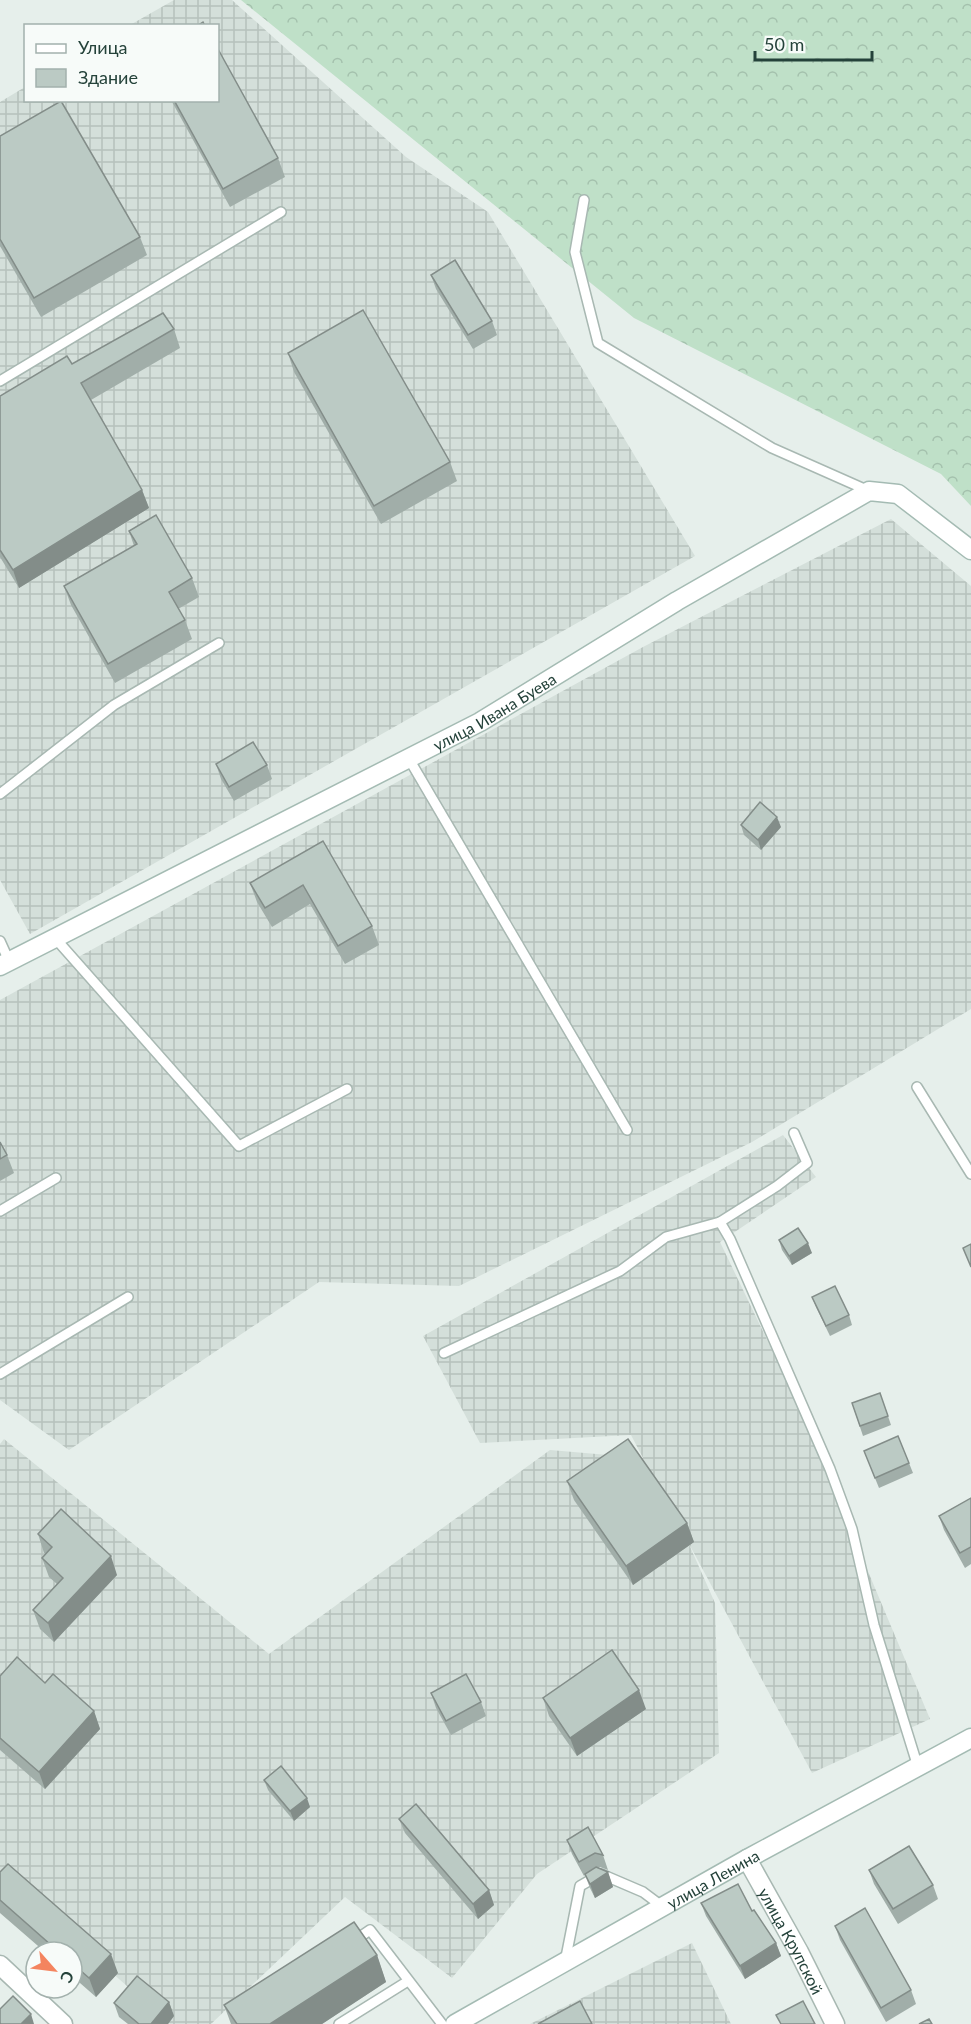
<svg xmlns="http://www.w3.org/2000/svg" width="971" height="2024" viewBox="0 0 971 2024" font-family="Lato,sans-serif">
<style>
.industrial{fill:url(#industrial-grid)}
.forest{fill:url(#forest-crowns)}
.lines{fill:none;stroke-linecap:round;stroke-linejoin:round}
.lane-casing{stroke:#a8b8b2;stroke-width:12}
.street-casing{stroke:#a8b8b2;stroke-width:21}
.secondary-casing{stroke:#a4bbb3;stroke-width:21}
.lane{stroke:#fff;stroke-width:9}
.street{stroke:#fff;stroke-width:18}
.secondary{stroke:#fff;stroke-width:18}
.wall{fill:#a1aea9}
.shaded-wall{fill:#838d89}
.building{fill:#bbcac4;stroke:#838d89;stroke-width:1.5}
.labels{text-anchor:middle;dominant-baseline:central;stroke-width:5;stroke-linejoin:round;paint-order:stroke}
.street-label{font-size:16px;fill:#24423a;stroke:#f7fbf9}
</style>
<defs>
<pattern id="industrial-grid" width="8" height="8" patternUnits="userSpaceOnUse" patternTransform="scale(1.5)"><rect width="8" height="8" fill="#d4dfda"/><path d="M0 4h8M4 0v8" fill="none" stroke="#b6c1bc"/></pattern>
<pattern id="forest-crowns" width="20" height="18" patternUnits="userSpaceOnUse" patternTransform="scale(1.5)"><rect width="20" height="18" fill="#bfe0c8"/><path d="M2 6a3 3 0 1 1 6 0M12 15a3 3 0 1 1 6 0" fill="none" stroke="#a4c1ad"/></pattern>
</defs>
<rect width="100%" height="100%" fill="#e6efeb"/>
<!-- industrial -->
<g class="industrial">
<polygon points="174,0 232,0 406,157 488,212 695,556 30,934 0,880 0,102 25,87 26,100 218,100 218,26 130,25"/>
<polygon points="891,519 971,586 971,1009 752,1142 459,1286 319,1282 69,1450 0,1400 0,1000 643,647"/>
<polygon points="783,1135 816,1177 720,1242 796,1400 930,1719 812,1773 688,1542 715,1603 719,1753 537,1874 452,1978 345,1897 211,2024 170,2024 0,1874 0,1444 4,1439 269,1654 550,1450 643,1458 631,1435 480,1443 423,1336"/>
<polygon points="692,1943 731,2024 530,2024"/>
</g>
<!-- forest -->
<polygon class="forest" points="241,0 971,0 971,506 941,474 634,318"/>
<g class="lines">
<defs>
<g id="lane">
<polyline points="584,200 575,252 598,343 772,448 869,491"/>
<polyline points="0,381 281,212"/>
<polyline points="409,759 627,1130"/>
<polyline points="0,794 114,705 219,643"/>
<polyline points="55,938 239,1146 347,1089"/>
<polyline points="0,941 9,961"/>
<polyline points="917,1087 971,1174"/>
<polyline points="794,1133 807,1163 777,1186 720,1222 730,1239 830,1469 852,1529 874,1625 918,1767"/>
<polyline points="0,1211 56,1178"/>
<polyline points="444,1353 620,1271 666,1237 720,1222"/>
<polyline points="0,1374 128,1297"/>
<polyline points="354,1941 370,1930 442,2024"/>
<polyline points="565,1962 580,1886 601,1874 643,1892 663,1907"/>
<polyline points="339,2024 408,1981"/>
</g>
<g id="street">
<path id="s1" d="M747 1859 799 1952 835 2024"/>
<polyline points="0,1965 63,2024"/>
</g>
<g id="secondary">
<path id="s2" d="M0 966 480 722 677 601 869 491 898 494 971 550"/>
<path id="s3" d="M455 2024 747 1859 971 1738"/>
</g>
</defs>
<!-- lane casing -->
<use href="#lane" class="lane-casing"/>
<!-- street casing -->
<use href="#street" class="street-casing"/>
<!-- secondary casing -->
<use href="#secondary" class="secondary-casing"/>
<!-- lane -->
<use href="#lane" class="lane"/>
<!-- street -->
<use href="#street" class="street"/>
<!-- secondary -->
<use href="#secondary" class="secondary"/>
</g>
<!-- wall -->
<g class="wall">
<polygon points="171,100 218,100 278,158 285,177 230,207"/>
<polygon points="0,136 140,237 147,255 41,317 0,246"/>
<polygon points="431,275 492,321 497,335 473,349 436,289"/>
<polygon points="174,329 180,348 91,400 142,490 149,508 19,588 0,557 0,396 72,364"/>
<polygon points="288,353 450,462 457,481 381,524 294,372"/>
<polygon points="129,531 192,578 199,597 178,609 185,620 192,639 115,683 71,605 64,586 134,546"/>
<polygon points="216,764 267,765 272,779 234,801 221,779"/>
<polygon points="741,825 781,827 761,850 744,835"/>
<polygon points="323,841 372,926 379,945 345,964 310,904 272,927 257,902 250,883"/>
<polygon points="0,1142 7,1155 14,1173 0,1181"/>
<polygon points="779,1240 812,1253 792,1265 782,1250"/>
<polygon points="812,1297 849,1315 852,1325 830,1336 816,1307"/>
<polygon points="880,1393 891,1425 863,1436 852,1403"/>
<polygon points="864,1451 909,1463 913,1473 879,1488"/>
<polygon points="567,1481 687,1523 694,1542 633,1585 574,1500"/>
<polygon points="971,1498 971,1564 965,1568 944,1530 939,1516"/>
<polygon points="38,1534 117,1575 54,1642 40,1629 33,1610 57,1584 49,1577 42,1558 46,1554 44,1553"/>
<polygon points="0,1676 45,1683 94,1711 100,1729 45,1789 0,1750"/>
<polygon points="431,1693 481,1702 486,1716 451,1735 436,1708"/>
<polygon points="543,1698 646,1709 577,1756 549,1716"/>
<polygon points="264,1780 310,1807 294,1821 268,1790"/>
<polygon points="399,1819 489,1890 494,1905 478,1919 405,1833"/>
<polygon points="567,1840 603,1855 608,1870 600,1867 598,1868 608,1872 613,1887 595,1898 590,1888 585,1875 584,1876 572,1854"/>
<polygon points="869,1870 933,1885 938,1899 898,1924 874,1884"/>
<polygon points="0,1872 118,1973 96,1997 72,1976 72,1952 45,1952 0,1913"/>
<polygon points="701,1903 752,1911 776,1943 781,1956 745,1979 706,1916"/>
<polygon points="835,1926 911,1990 916,2004 886,2022 840,1940"/>
<polygon points="377,1955 386,1982 322,2024 231,2024 224,2005"/>
<polygon points="169,2002 174,2016 168,2024 128,2024 119,2017 114,2003"/>
</g>
<!-- shaded-wall -->
<g class="shaded-wall">
<polygon points="142,490 149,508 19,588 13,570"/>
<polygon points="777,817 781,827 761,850 758,840"/>
<polygon points="808,1243 812,1253 792,1265 789,1256"/>
<polygon points="687,1523 694,1542 633,1585 626,1566"/>
<polygon points="111,1556 117,1575 54,1642 48,1623"/>
<polygon points="639,1690 646,1709 577,1756 570,1738"/>
<polygon points="94,1711 100,1729 45,1789 39,1772"/>
<polygon points="307,1798 310,1807 294,1821 290,1811"/>
<polygon points="608,1872 613,1887 595,1898 590,1884"/>
<polygon points="489,1890 494,1905 478,1919 473,1904"/>
<polygon points="776,1943 781,1956 745,1979 740,1966"/>
<polygon points="111,1954 118,1973 96,1997 89,1978"/>
<polygon points="377,1955 386,1982 322,2024 270,2024"/>
<polygon points="169,2002 174,2016 168,2024 151,2024"/>
<polygon points="31,2014 34,2024 21,2024"/>
</g>
<!-- building -->
<g class="building">
<polygon points="203,22 205,26 197,26"/>
<polygon points="218,49 278,158 223,189 174,100 218,100"/>
<polygon points="61,101 140,237 34,298 0,239 0,136"/>
<polygon points="455,260 492,321 468,335 431,275"/>
<polygon points="363,310 450,462 374,506 288,353"/>
<polygon points="163,313 174,329 81,383 142,490 13,570 0,550 0,396 67,356 72,364"/>
<polygon points="156,515 192,578 169,592 185,620 108,664 64,586 137,544 129,531"/>
<polygon points="253,742 267,765 229,787 216,764"/>
<polygon points="760,802 777,817 758,840 741,825"/>
<polygon points="323,841 372,926 338,946 303,885 265,908 250,883"/>
<polygon points="0,1142 7,1155 0,1159"/>
<polygon points="798,1228 808,1243 789,1256 779,1240"/>
<polygon points="971,1244 971,1267 963,1248"/>
<polygon points="835,1286 849,1315 826,1326 812,1297"/>
<polygon points="880,1393 888,1416 860,1426 852,1403"/>
<polygon points="898,1436 909,1463 875,1478 864,1451"/>
<polygon points="628,1439 687,1523 626,1566 567,1481"/>
<polygon points="971,1498 971,1547 960,1553 939,1516"/>
<polygon points="61,1509 111,1556 48,1623 33,1610 63,1578 42,1558 52,1547 38,1534"/>
<polygon points="612,1650 639,1690 570,1738 543,1698"/>
<polygon points="17,1657 45,1683 53,1674 94,1711 39,1772 0,1738 0,1676"/>
<polygon points="466,1674 481,1702 446,1721 431,1693"/>
<polygon points="281,1766 307,1798 290,1811 264,1780"/>
<polygon points="416,1804 489,1890 473,1904 399,1819"/>
<polygon points="588,1827 603,1855 595,1853 579,1862 567,1840"/>
<polygon points="909,1846 933,1885 893,1909 869,1870"/>
<polygon points="8,1864 111,1954 89,1978 72,1963 72,1952 59,1952 0,1900 0,1872"/>
<polygon points="596,1867 608,1872 590,1884 585,1874"/>
<polygon points="738,1884 752,1911 754,1910 776,1943 740,1966 701,1903"/>
<polygon points="865,1908 911,1990 881,2008 835,1926"/>
<polygon points="354,1922 377,1955 270,2024 237,2024 224,2005"/>
<polygon points="137,1976 169,2002 151,2024 139,2024 114,2003"/>
<polygon points="13,1996 31,2014 21,2024 1,2024 0,2023 0,2009"/>
<polygon points="580,2001 592,2024 538,2024"/>
<polygon points="803,2001 815,2024 781,2024 776,2015"/>
<polygon points="929,2019 932,2024 919,2024"/>
</g>
<g class="labels">
<!-- street labels -->
<g class="street-label">
<text stroke="none"><textPath href="#s2" startOffset="556">улица Ивана Буева</textPath></text>
<text stroke="none"><textPath href="#s3" startOffset="296">улица Ленина</textPath></text>
<text stroke="none"><textPath href="#s1" startOffset="93">улица Крупской</textPath></text>
</g>
</g>
<!-- legend -->
<rect x="24" y="24" width="195" height="78" fill="#f7fbf9" stroke="#a3b1ad" stroke-width="1.5"/>
<rect x="36" y="44" width="30" height="9" fill="#ffffff" stroke="#a3b1ad" stroke-width="1.5"/>
<text x="78" y="54" font-size="18" fill="#24423a">Улица</text>
<rect x="36" y="69" width="30" height="18" fill="#bbcac4" stroke="#a3b1ad" stroke-width="1.5"/>
<text x="78" y="84" font-size="18" fill="#24423a">Здание</text>
<!-- north arrow -->
<g transform="translate(54 1970) rotate(118)"><circle r="28" fill="#f7fbf9" stroke="#a3b1ad" stroke-width="1.5"/>
<path d="M0-4.5L10 22L0 15L-10 22Z" fill="#f4845f"/>
<text y="-9" font-size="16" font-weight="bold" text-anchor="middle" fill="#24423a">С</text>
</g>
<!-- scale -->
<path d="M755 51v9h117v-9" fill="none" stroke="#24423a" stroke-width="3"/>
<text x="764" y="51" font-size="18" fill="#24423a" stroke="#f7fbf9" stroke-width="4.5" paint-order="stroke">50 m</text>
</svg>
